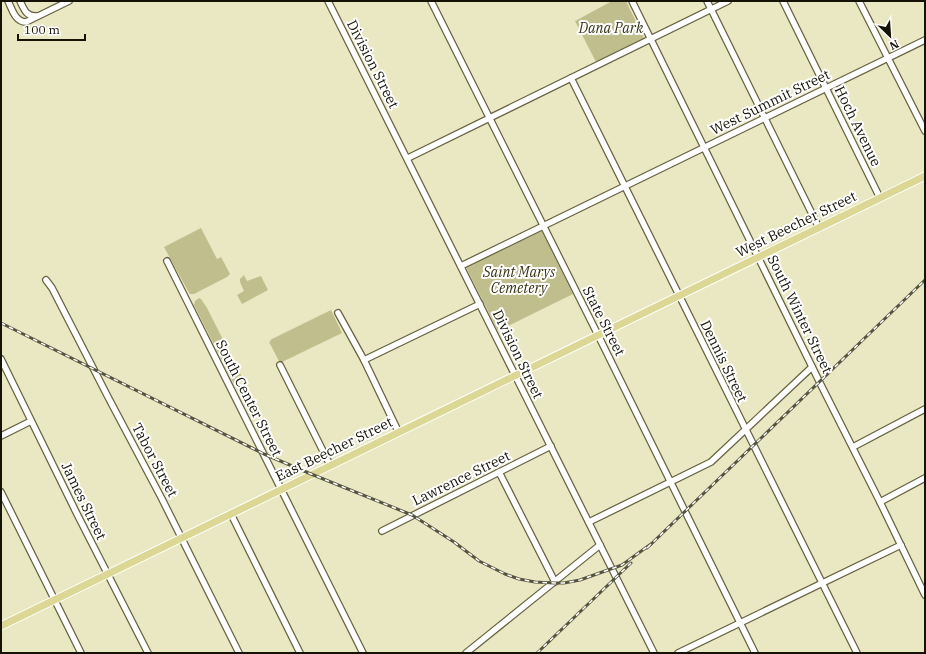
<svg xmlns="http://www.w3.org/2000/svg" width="926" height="654" viewBox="0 0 926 654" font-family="'IBM Plex Serif',serif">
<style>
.green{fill:#c1be8d}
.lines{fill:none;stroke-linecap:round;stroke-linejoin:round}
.minor-casing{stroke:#656241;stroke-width:8}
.major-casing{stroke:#fff;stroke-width:9}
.minor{stroke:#fff;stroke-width:5.5}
.major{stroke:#dcd794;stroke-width:7}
.rail-casing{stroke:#55543f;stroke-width:3}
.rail{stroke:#fff;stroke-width:1.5;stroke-dasharray:4.5;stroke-linecap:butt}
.labels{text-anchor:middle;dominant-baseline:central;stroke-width:4;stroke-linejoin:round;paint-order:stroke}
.park-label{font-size:14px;font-style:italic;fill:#373412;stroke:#fff}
.street-label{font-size:14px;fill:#141306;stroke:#fff}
</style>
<rect width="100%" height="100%" fill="#eae8c2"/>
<!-- green -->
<g class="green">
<polygon points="612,1 626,1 644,38 596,62 575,21"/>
<polygon points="201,228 217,259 221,257 230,274 227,277 194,294 190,294 188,291 164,247"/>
<polygon points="541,230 573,294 498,331 466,267"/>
<polygon points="244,275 247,281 261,276 268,290 242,304 237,295 244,291 240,282 240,279"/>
<polygon points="199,298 201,299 207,308 243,379 234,384 194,305 195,301"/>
<polygon points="331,310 342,333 280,363 269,342 271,341 270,340"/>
</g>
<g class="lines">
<defs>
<g id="minor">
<path d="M8 1C12 9 15 22 26 22L69 1"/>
<path d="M20 1C24 9 26 17 37 16"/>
<polyline points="328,1 654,653"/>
<polyline points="431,1 598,335 755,653"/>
<polyline points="632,1 822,387 880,502 925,595"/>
<polyline points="707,1 819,228"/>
<polyline points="783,1 880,198"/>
<polyline points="859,1 925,131"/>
<polyline points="571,78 857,653"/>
<polyline points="408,158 728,1"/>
<polyline points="167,261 363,653"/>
<polyline points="461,266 925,40"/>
<polyline points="46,280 52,288 108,397 162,499 239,653"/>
<polyline points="338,313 364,360 398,431"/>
<polyline points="1,359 77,514 148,653"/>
<polyline points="364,360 480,304"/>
<polyline points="280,365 330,465"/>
<polyline points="1,436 31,421"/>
<polyline points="853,447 925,409"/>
<polyline points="499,472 555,582"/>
<polyline points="1,492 81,653"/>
<polyline points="880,502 925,478"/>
<polyline points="231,514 300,653"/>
<polyline points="589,522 711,462 812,367"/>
<polyline points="382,531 551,446"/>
<polyline points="466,653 600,545"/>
<polyline points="678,653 901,545"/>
</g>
<polyline id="major" points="1,626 925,176"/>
</defs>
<!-- minor casing -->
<use href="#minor" class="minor-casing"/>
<!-- major casing -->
<use href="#major" class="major-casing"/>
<!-- minor -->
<use href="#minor" class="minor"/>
<!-- major -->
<use href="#major" class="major"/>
<defs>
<g id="rail">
<polyline points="1,323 264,454 311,474 412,515 454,542 479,561 505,574 519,579 535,582 554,583 564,583 580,580 622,565 651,544"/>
<polyline points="647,548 925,280"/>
<polyline points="537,653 631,563"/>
</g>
</defs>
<!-- rail casing -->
<use href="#rail" class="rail-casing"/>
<!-- rail -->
<use href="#rail" class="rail"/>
</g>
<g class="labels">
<!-- park labels -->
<g class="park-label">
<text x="611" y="28">Dana Park</text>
<text x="519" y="272">Saint Marys<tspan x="519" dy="16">Cemetery</tspan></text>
</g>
<!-- street labels -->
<g class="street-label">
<text transform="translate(373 64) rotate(63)">Division Street</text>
<text transform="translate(770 102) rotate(-26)">West Summit Street</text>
<text transform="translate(858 126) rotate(64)">Hoch Avenue</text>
<text transform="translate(796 224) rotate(-26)">West Beecher Street</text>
<text transform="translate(800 314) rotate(64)">South Winter Street</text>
<text transform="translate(604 321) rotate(63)">State Street</text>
<text transform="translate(518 354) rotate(64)">Division Street</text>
<text transform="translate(724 361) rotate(64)">Dennis Street</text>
<text transform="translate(249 398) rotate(63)">South Center Street</text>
<text transform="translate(334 449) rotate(-26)">East Beecher Street</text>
<text transform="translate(155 460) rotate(62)">Tabor Street</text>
<text transform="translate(461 478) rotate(-26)">Lawrence Street</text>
<text transform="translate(84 501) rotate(64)">James Street</text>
</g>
</g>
<!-- border -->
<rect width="926" height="654" fill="none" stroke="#141306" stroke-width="4"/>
<!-- north arrow -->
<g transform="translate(890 36) rotate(155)" stroke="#ffffff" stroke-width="3" paint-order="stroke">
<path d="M0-3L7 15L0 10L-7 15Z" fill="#141306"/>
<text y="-6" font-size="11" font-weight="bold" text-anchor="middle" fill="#141306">N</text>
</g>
<!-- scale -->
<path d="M18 34v6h67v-6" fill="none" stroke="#141306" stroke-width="2"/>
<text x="24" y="34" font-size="12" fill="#141306" stroke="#ffffff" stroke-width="3" paint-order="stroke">100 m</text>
</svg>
